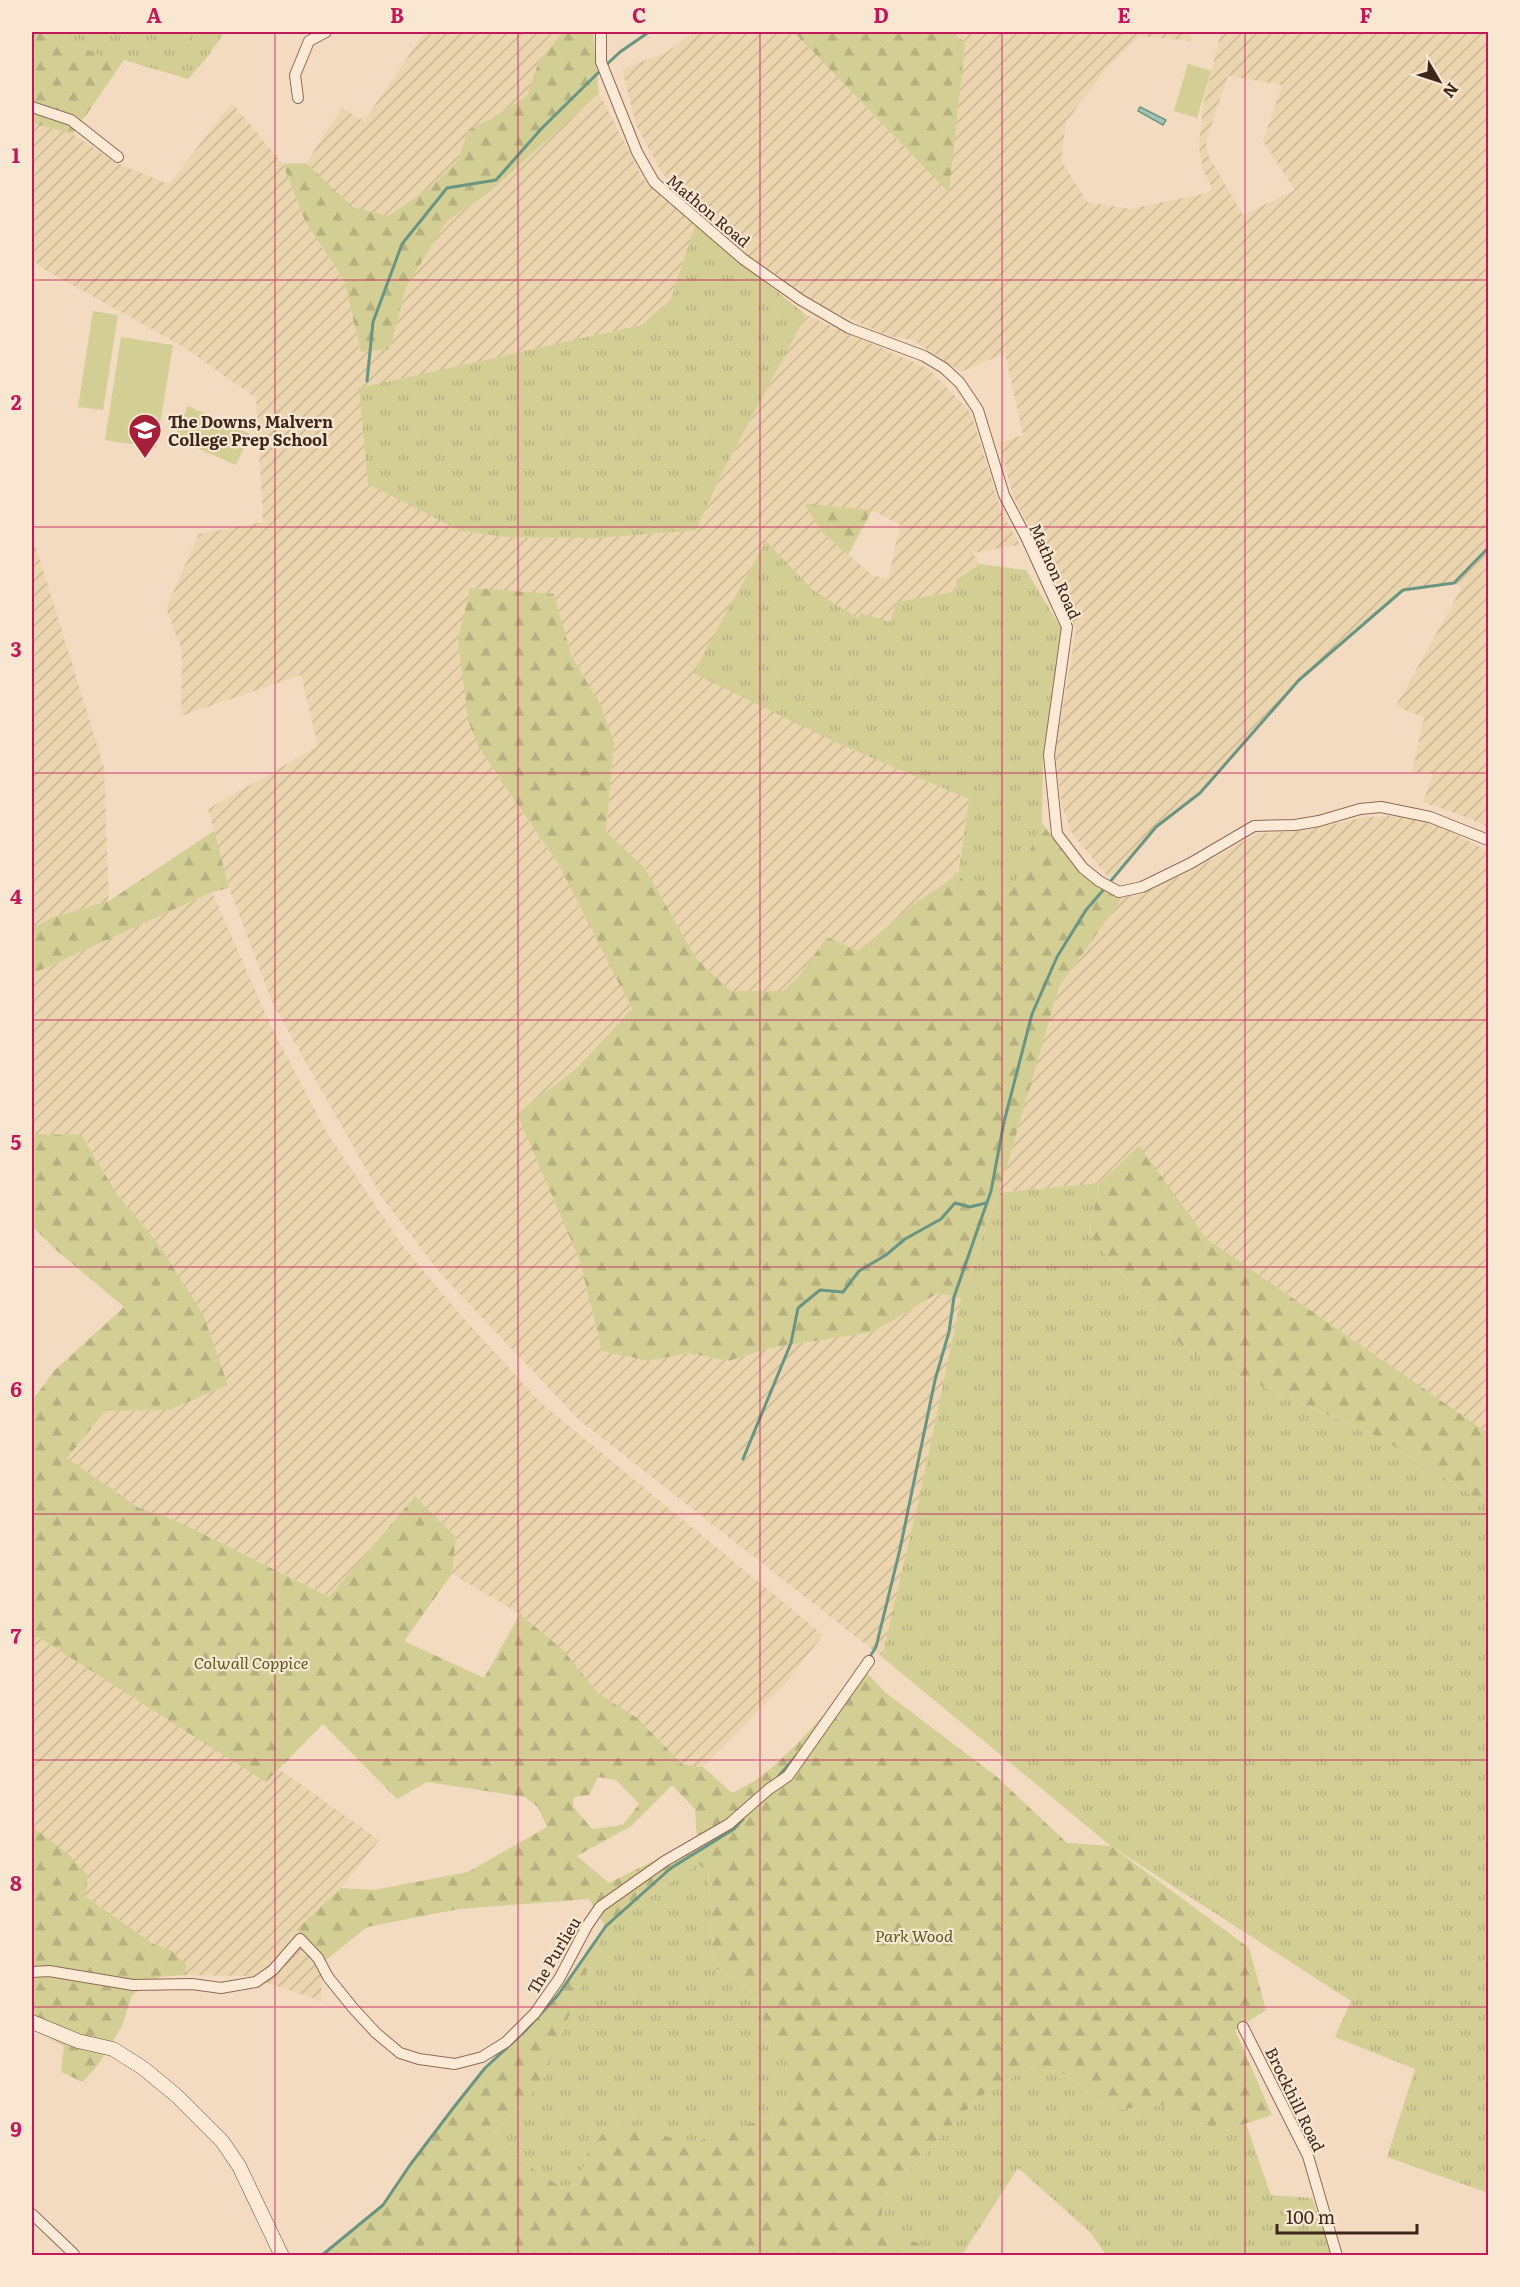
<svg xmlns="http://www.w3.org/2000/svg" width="1520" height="2287" viewBox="0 0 1520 2287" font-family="Literata,serif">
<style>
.farmland{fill:url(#farmland-furrows);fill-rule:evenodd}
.grass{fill:url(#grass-tufts)}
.forest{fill:url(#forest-firs);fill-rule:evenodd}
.pitch{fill:#d3ce94}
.water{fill:#a4c5b5;stroke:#6a9582;stroke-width:1.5}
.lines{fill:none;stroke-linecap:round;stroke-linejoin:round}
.stream{stroke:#6a9582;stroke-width:3}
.minor-casing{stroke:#8f6a56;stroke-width:12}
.secondary-casing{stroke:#714b39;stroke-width:15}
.minor{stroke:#fdead6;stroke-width:10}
.secondary{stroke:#fdead6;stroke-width:14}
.grid{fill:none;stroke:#c2185b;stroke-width:1.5;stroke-opacity:0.55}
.labels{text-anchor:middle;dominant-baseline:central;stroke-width:4.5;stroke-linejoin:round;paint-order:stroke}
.street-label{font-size:16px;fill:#3d261c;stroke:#f9e7d2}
.poi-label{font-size:16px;font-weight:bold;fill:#3d261c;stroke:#f9e7d2;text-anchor:start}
.park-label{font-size:16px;font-style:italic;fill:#585c20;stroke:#f9e7d2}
.neatline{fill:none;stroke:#c2185b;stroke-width:2}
.grid-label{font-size:20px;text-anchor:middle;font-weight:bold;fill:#c2185b}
</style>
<defs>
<pattern id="farmland-furrows" width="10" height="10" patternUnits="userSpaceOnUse" patternTransform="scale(1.5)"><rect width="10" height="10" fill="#ead5ae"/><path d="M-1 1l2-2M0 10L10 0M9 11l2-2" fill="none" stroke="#cab795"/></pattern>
<pattern id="grass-tufts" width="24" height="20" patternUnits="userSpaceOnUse" patternTransform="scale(1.5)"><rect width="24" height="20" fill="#d3ce94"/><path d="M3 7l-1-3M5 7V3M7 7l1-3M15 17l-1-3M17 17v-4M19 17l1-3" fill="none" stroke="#b6b17f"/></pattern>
<pattern id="forest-firs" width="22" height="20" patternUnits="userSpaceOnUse" patternTransform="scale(1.5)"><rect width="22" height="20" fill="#d3ce94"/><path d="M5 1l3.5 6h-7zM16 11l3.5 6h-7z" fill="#b6b17f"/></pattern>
</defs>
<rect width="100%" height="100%" fill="#f3dbc1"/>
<!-- farmland -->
<g class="farmland">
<polygon points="425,32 563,32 539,61 527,96 492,118 468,130 458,160 432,186 388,216 353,207 306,163 342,108 364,121"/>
<path d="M694 32H794L948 192 965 42 950 32H1192L1190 41 1140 36 1105 70 1066 122 1061 160 1087 202 1130 209 1207 193 1212 188 1203 170 1199 147 1203 106 1221 32H1488V827L1466 817 1423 802 1433 773 1412 772 1424 718 1396 706 1462 587 1453 583 1403 590 1353 633 1299 680 1200 793 1156 827 1109 878 1073 835 1062 807 1055 752 1076 631 1066 603 1013 495 999 443 1023 435 1005 353 961 372 913 340 888 336 813 302 745 254 683 196 662 173 636 125 622 69 667 52ZM1228 76 1282 85 1263 141 1295 190 1243 215 1208 155 1206 141Z"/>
<path d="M599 93 643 179 695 225 671 299 642 325 360 388 461 531 505 537 599 538 696 530 720 477 806 315 929 369 971 413 1001 511 1020 545 973 553 980 564 956 580 957 591 897 602 890 623 862 613 858 618 814 591 766 541 839 744 969 799 957 874 913 905 858 951 827 937 799 976 783 991H730L695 957 645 868 606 832 614 743 601 706 571 655 554 594 479 748 559 865 632 1009 577 1068 518 1114 580 1261 602 1351 649 1361 688 1353 729 1361 769 1348 873 1332 938 1293 961 1298 920 1494 882 1657 579 1420 440 1273 381 1196 273 1004 229 888 208 809 318 746 301 675 181 716 182 651 166 608 199 534 263 522 256 398 182 346 42 268 32 259V123L73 134 114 162 169 184 232 103 283 164 305 221 344 280 361 352 390 349 406 287 447 221 491 191ZM806 505 872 510 900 525 888 579 872 575 821 531Z"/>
<polygon points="34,541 104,767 109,901 54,917 32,928 32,542"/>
<polygon points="1392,816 1430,821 1488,851 1488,1433 1207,1239 1139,1147 1099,1183 998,1193 1059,987 1123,897 1184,875 1256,834 1306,830 1366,817"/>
<polygon points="212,892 271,1026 327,1133 402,1245 456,1310 541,1403 823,1635 786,1683 703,1767 683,1765 637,1718 598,1693 563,1650 520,1614 452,1574 456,1538 414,1496 330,1597 175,1520 139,1508 67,1458 105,1411 169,1410 228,1385 203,1314 157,1242 116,1193 83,1135 32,1134 32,974"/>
<polygon points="38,1637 266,1781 279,1769 379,1840 341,1888 297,1930 326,1960 322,1978 321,2001 247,1976 186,1975 186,1964 171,1950 153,1944 85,1896 32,1827 32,1642"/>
</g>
<!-- grass -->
<g class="grass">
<polygon points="53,32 225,32 204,61 188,79 124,60 104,58"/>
<polygon points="695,225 806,315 720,477 696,530 599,538 505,537 461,531 368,484 359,388 642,325 671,299"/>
<polygon points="766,541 814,591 858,618 861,613 890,622 897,602 957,591 956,580 980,564 1026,570 1062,630 1043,762 1042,823 1013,891 971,889 958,874 969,799 839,744 693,673"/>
<polygon points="1099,1183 1089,1234 1183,1347 1223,1369 1379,1437 1488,1505 1488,2193 1387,2157 1415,2069 1335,2037 1351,2001 1111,1846 882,1657 920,1494 961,1298 998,1193"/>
<polygon points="698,1864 708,1871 714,1967 750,1991 782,2056 800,2083 771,2117 692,2144 623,2125 586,2156 580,2184 561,2187 529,2166 490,2136 541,2084 606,1926"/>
<polygon points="1028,2068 1060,2071 1110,2110 1189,2103 1209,2136 1246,2124 1271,2195 1312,2198 1332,2255 1106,2255 1090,2232 1018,2168 962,2255 932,2255 917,2242 891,2238 882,2223 882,2200 978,2098"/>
</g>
<!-- forest -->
<g class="forest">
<polygon points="32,32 53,32 104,58 124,60 73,134 32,123"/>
<polygon points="563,32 593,32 599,93 491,191 447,221 406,287 390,349 361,352 344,280 305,221 283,164 306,163 353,207 388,216 432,186 458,160 468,130 492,118 527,96 539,61"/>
<polygon points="794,32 950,32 965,42 949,193"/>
<polygon points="805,504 872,510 848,555 821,531"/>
<path d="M470 588 554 594 571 655 601 706 614 743 606 832 645 868 695 957 730 991H783L799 976 827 937 858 951 913 905 958 874 971 889 1012 891 1042 823C1065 853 1084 888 1123 897L1059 987 1006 1169 961 1298 938 1293 873 1332 769 1348 729 1361 688 1353 649 1361 602 1351 580 1261 517 1114 577 1068 632 1009 559 865 479 748 468 720 458 640Z"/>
<polygon points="214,831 229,888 212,892 32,974 32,928 54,917 109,901"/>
<path d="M32 1134 82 1135 116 1193 157 1242 203 1314 228 1385 169 1410 105 1411 67 1458 139 1508 175 1520 329 1597 415 1496 456 1538 452 1574 404 1641 484 1678 520 1614 563 1650 598 1693 637 1718 683 1765 703 1767 732 1793C780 1773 829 1708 862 1668L885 1692 997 1777 1067 1843 1111 1846 1249 1948 1266 2010 1235 2030 1272 2115 1209 2136 1189 2103 1110 2110 1060 2071 1028 2068 978 2098 882 2200V2223L891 2238 917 2242 932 2255H321L383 2205 410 2165 454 2107 485 2068 525 2031 558 1995 605 1926 589 1899 459 1909 367 1927 326 1960 309 1940 296 1930 341 1888 374 1890 468 1872 547 1827 538 1807 525 1797 427 1782 397 1799 323 1724 266 1782 38 1637 32 1642V1401L54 1371 124 1307 55 1249 32 1226ZM598 1777 616 1780 639 1804 623 1825 592 1829 573 1806 574 1797 589 1795ZM672 1785 695 1809 697 1839 609 1883 577 1856 631 1826ZM698 1864 708 1871 714 1967 750 1991 782 2056 799 2084 771 2117 692 2143 623 2125 607 2128 586 2156 580 2184 561 2187 529 2166 490 2136 541 2084 606 1926Z"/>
<polygon points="1139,1146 1207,1239 1488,1433 1488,1505 1379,1437 1223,1369 1183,1347 1089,1234 1099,1183"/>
<polygon points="32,1827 68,1854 88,1876 85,1896 153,1944 171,1950 186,1964 186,1975 159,1977 132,1995 122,2026 98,2065 83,2082 61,2072 64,2046 32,2029"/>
</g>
<!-- pitch -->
<g class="pitch">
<polygon points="160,32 194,32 184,47"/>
<polygon points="1188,64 1211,71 1197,118 1174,111"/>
<polygon points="93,311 118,315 103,410 78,407"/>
<polygon points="121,337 173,345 156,448 105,440"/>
<polygon points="188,406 250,434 236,465 174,438"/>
</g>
<!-- water -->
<polygon class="water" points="1140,107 1166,120 1163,125 1138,111"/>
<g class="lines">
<!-- stream -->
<g class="stream">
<polyline points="605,66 620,52 649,32"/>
<polyline points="367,381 373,322 402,244 447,188 496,180 542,128 601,70"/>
<polyline points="1109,883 1156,827 1200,793 1299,680 1403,590 1454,583 1488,548"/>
<polyline points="743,1459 791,1343 798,1308 820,1290 843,1292 859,1271 886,1255 905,1239 941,1219 955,1203 970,1207 986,1203"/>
<polyline points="869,1658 876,1647 900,1549 935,1380 949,1332 954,1297 991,1191 1004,1122 1032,1014 1057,957 1086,910 1105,888"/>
<polyline points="778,1777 797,1755"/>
<polyline points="321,2256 383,2205 410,2165 454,2107 485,2068 525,2031 558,1995 606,1926 671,1868 734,1829 743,1819"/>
</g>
<defs>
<g id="minor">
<polyline points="601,32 601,62 637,152 654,182 743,259 801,300 849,328 924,356 944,368 960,383 978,410 1004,495 1026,537 1067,627 1049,755 1057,834 1083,868 1099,881 1119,892 1142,887 1191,863 1254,826 1295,825 1319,821 1360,809 1381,807 1430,817 1488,840"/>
<polyline points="298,98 295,75 309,41 326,32"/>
<polyline points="32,107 71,120 118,157"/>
<polyline points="32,1972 49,1971 133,1985 192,1984 221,1988 256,1982 273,1970 300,1939 318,1958 328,1977 353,2008 376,2033 400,2053 419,2059 455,2064 482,2057 506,2042 535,2013 559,1979 587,1926 600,1907 665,1861 729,1824 769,1789 788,1776 869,1661"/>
<polyline points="1243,2027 1308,2156 1337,2256"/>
<polyline points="32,2214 74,2254"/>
</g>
<polyline id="secondary" points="32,2022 78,2041 113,2049 143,2068 177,2096 222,2141 239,2166 282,2256"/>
</defs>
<!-- minor casing -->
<use href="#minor" class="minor-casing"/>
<!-- secondary casing -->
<use href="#secondary" class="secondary-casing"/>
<!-- minor -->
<use href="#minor" class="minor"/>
<!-- secondary -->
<use href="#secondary" class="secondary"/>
</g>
<!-- grid -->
<path class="grid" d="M275 32V2256M518 32V2256M760 32V2256M1002 32V2256M1245 32V2256M32 280H1488M32 527H1488M32 773H1488M32 1020H1488M32 1267H1488M32 1514H1488M32 1760H1488M32 2007H1488"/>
<!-- icons -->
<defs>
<symbol id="school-pin" viewBox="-11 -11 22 30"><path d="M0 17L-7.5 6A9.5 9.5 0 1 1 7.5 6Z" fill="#a61f39" stroke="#f9e7d2"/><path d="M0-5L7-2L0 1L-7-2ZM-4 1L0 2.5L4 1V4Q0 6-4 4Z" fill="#fff"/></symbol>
</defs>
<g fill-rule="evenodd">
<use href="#school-pin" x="126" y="411" width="38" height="52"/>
</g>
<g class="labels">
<!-- street labels -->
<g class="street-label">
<text transform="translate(709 210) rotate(40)">Mathon Road</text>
<text transform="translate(1056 571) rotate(66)">Mathon Road</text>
<text transform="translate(553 1955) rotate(-59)">The Purlieu</text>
<text transform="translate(1296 2099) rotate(64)">Brockhill Road</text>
</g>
<!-- poi labels -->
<g class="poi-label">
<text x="168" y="421">The Downs, Malvern<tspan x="168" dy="18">College Prep School</tspan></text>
</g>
<!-- park labels -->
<g class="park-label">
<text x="251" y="1662">Colwall Coppice</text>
<text x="914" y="1935">Park Wood</text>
</g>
</g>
<!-- border -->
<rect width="1520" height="2287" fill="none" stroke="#f9e7d2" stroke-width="66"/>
<!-- north arrow -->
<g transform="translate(1439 81) rotate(129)" stroke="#f9e7d2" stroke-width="4.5" paint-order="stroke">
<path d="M0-4.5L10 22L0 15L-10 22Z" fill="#3d261c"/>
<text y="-9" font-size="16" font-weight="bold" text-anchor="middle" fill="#3d261c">N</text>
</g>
<!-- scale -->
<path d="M1277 2224v9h140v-9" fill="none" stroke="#3d261c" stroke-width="3"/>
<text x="1286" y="2224" font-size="18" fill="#3d261c" stroke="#f9e7d2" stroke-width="4.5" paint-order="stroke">100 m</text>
<rect x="33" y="33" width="1454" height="2221" class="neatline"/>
<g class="grid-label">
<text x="154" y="23">A</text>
<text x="397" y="23">B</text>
<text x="639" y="23">C</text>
<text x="881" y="23">D</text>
<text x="1124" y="23">E</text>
<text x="1366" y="23">F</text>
<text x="16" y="163">1</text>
<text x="16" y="410">2</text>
<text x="16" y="657">3</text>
<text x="16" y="904">4</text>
<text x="16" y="1150">5</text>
<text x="16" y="1397">6</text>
<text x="16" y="1644">7</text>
<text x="16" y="1891">8</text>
<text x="16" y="2137">9</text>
</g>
</svg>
